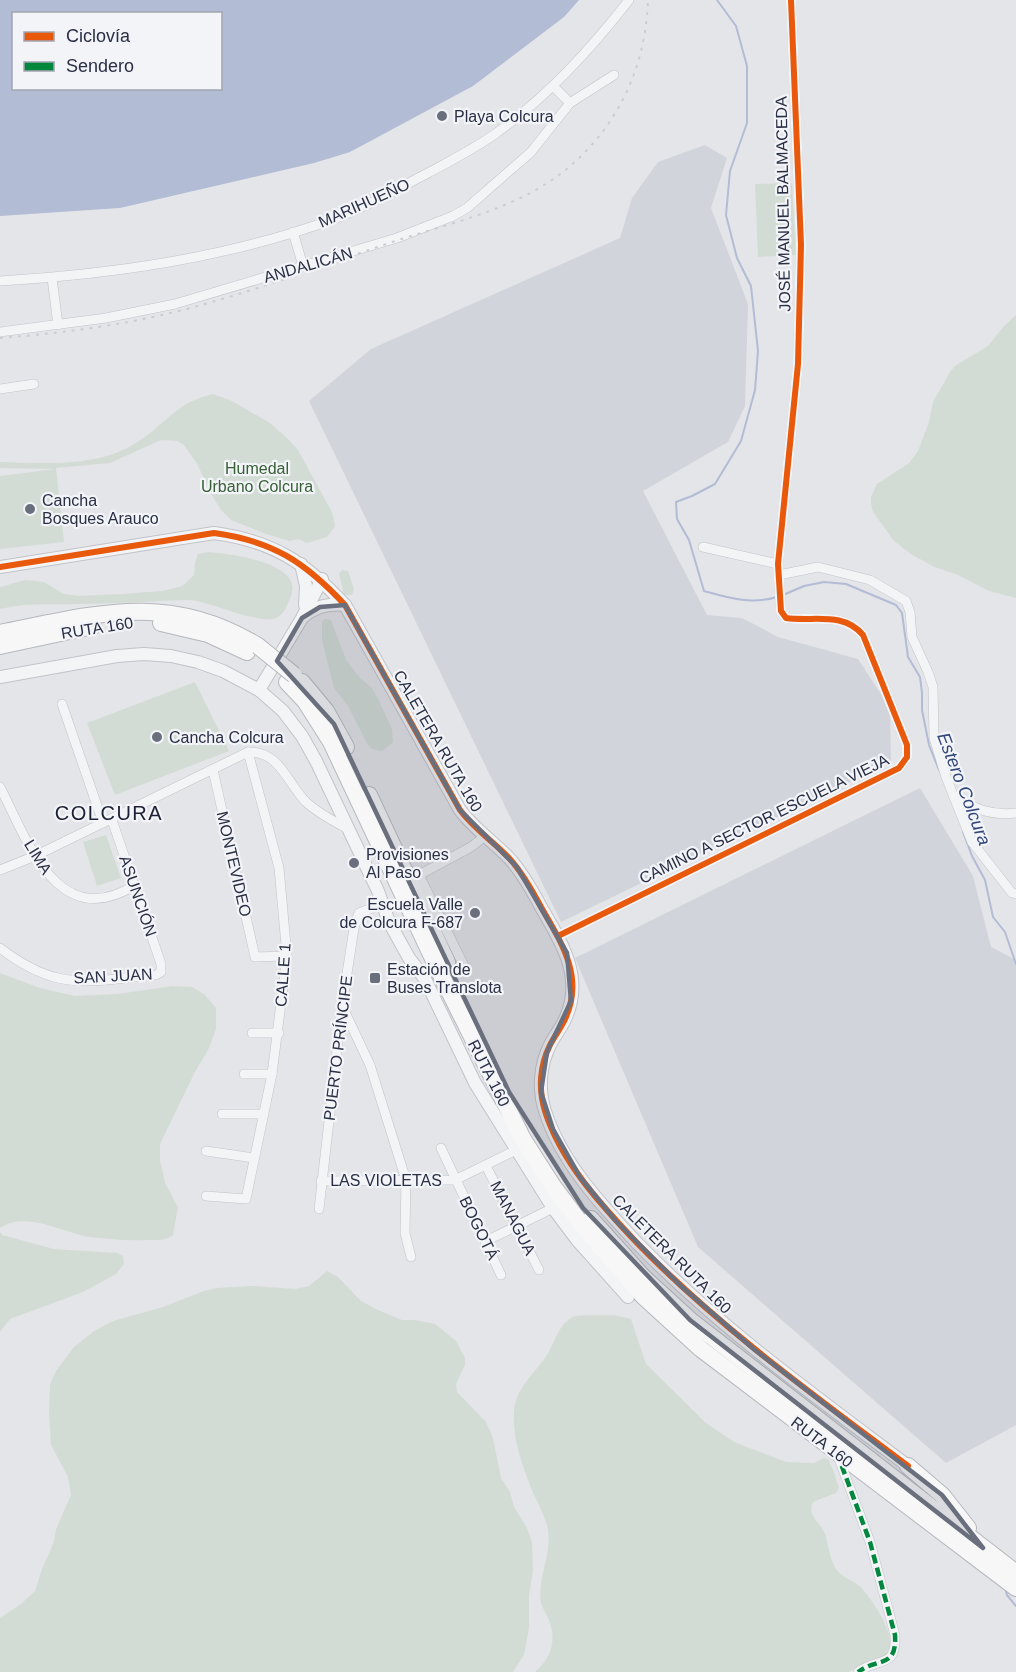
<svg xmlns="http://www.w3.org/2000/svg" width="1016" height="1672" viewBox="0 0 1016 1672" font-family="Arial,sans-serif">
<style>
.built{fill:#d2d4dc}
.green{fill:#d3dcd4}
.water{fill:#b2bcd5;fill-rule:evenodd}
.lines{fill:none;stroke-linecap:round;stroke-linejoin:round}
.stream{stroke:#b2bcd5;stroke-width:2}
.minor-casing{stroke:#c2c3c7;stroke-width:10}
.tertiary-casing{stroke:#c2c3c7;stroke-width:14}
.motorway-casing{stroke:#b6b8be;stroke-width:18}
.minor{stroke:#f3f4f6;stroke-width:9}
.tertiary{stroke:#f3f4f6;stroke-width:12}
.motorway{stroke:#f7f7f7;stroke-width:16}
.rail{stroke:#cccdd1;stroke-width:2;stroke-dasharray:3 6;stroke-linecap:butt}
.motorway-bridge-casing{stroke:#b6b8be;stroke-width:18;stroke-linecap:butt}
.motorway-bridge{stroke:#f7f7f7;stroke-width:16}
.quiet{stroke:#00873e;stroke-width:4.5;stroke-dasharray:9 4.5;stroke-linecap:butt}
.cycleway-casing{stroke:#f2f4f8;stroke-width:10}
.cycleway{stroke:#e8590c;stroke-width:6}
.marked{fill:#6a6f7e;fill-opacity:0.2;stroke:#6a6f7e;stroke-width:4.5;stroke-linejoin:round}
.poi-dot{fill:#6a6f7e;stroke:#f2f4f8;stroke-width:2}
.labels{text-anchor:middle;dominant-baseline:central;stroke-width:4.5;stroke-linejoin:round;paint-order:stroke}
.poi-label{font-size:16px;fill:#292f44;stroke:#f2f4f8;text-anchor:start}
.street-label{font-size:16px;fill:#292f44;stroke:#f2f4f8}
.park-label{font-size:16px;fill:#376036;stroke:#f2f4f8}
.water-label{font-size:18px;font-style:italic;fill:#324679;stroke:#f2f4f8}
.quarter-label{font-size:20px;letter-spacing:1.5px;fill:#1c2035;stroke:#f2f4f8}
</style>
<rect width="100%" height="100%" fill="#e4e5e9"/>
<!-- built -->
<g class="built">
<polygon points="705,145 727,158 711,208 748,304 745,406 728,442 643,491 707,615 742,618 778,637 858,659 890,708 891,762 561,922 309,401 371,349 620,238 632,198 658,162"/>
<polygon points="920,788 973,876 991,947 1016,960 1016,1425 946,1463 698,1247 575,958"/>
</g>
<!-- green -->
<g class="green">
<polygon points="792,183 796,255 758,257 755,184"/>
<polygon points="1016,315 1016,598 989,591 958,575 934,567 911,554 894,541 873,512 871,504 871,497 877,484 909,463 918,451 929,422 933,402 950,372 955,366 988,346 1003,327"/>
<path d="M213 394 230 400 270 423 288 439 298 450 332 512 335 526 327 537 307 543 298 539 289 541 266 534 231 520 221 510 214 499 196 462 183 444 177 441 161 440 110 463 56 468 64 542 0 549V476L55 469 0 468V462C45 463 96 468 136 443 165 425 176 402 213 394Z"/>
<path d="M209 552C230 554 304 562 291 596 288 603 285 614 276 618 263 625 213 604 197 601 185 599 172 601 160 601 132 602 105 604 77 604 49 605 29 602 0 609V587L25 580 36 581 44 582 64 594 79 596 122 594 162 591 182 586 194 575 195 563 198 554Z"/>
<polygon points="342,570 348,571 354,589 352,595 344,595 339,574"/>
<polygon points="325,619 331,620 346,660 360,678 372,688 379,701 392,729 393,742 382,751 372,749 368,745 348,706 334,688 322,640 322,621"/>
<polygon points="195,682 229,751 115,795 87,723"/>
<polygon points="106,835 121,878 97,886 83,842"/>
<path d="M0 973 40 988 75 996 118 994 172 986 192 987 204 994 216 1008V1029L209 1048 195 1072 160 1144V1160L165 1183 178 1207 173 1235C165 1241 156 1240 146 1240 128 1241 109 1239 90 1237 63 1233 26 1210 0 1228Z"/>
<polygon points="0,1232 2,1235 54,1249 117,1253 123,1256 124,1264 116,1274 83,1292 10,1319 0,1332"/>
<polygon points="327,1271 338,1277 361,1301 378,1310 402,1320 415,1320 435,1324 456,1341 465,1358 465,1365 456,1384 457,1392 486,1422 493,1438 501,1478 510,1492 514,1507 527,1528 532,1542 533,1570 529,1596 529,1628 524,1655 513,1672 0,1672 0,1618 22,1603 35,1591 42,1569 54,1542 56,1529 71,1495 68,1477 51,1445 49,1413 50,1384 56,1371 74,1347 94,1331 113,1321 163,1307 204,1291 217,1288 254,1286 295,1289 309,1286"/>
<path d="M614 1315 631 1319 646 1364 706 1423 734 1442 786 1462 814 1463 824 1458 828 1459 833 1469 839 1488 836 1493 813 1502C807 1516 820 1522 825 1534 829 1546 829 1557 836 1569 841 1577 850 1579 858 1585 869 1593 899 1639 889 1652 879 1665 861 1664 849 1672H535C551 1658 557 1641 549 1620 546 1614 543 1609 541 1603 537 1579 552 1554 548 1530 545 1515 537 1502 531 1488 521 1462 510 1432 515 1404 519 1386 535 1372 545 1358 554 1345 558 1324 573 1317 580 1314 604 1316 614 1315Z"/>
</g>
<!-- water -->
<path class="water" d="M0 0H579L564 17 473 86 350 152 314 163 120 208 0 216ZM14 14H220V88H14Z"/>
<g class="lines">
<!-- stream -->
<g class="stream">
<path d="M717 0 736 26 747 66V123L730 171 726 215 737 258 751 286 758 351 755 390 741 441 715 484 692 496 676 502 677 519 689 540 704 591C729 598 751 605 777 597"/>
<polyline points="783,595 804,586 824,582 846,584 896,605 902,613 908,657 920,677 922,693 922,710 929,745 939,770"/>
<polyline points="963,832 972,856 985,880 993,917 1005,932 1016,964"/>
<polyline points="1005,1588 1007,1595 1016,1606"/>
</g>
<defs>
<g id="minor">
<polyline points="570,103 614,75"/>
<polyline points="293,232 303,266"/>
<polyline points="52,278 58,325"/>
<path d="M0 281C113 274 227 258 334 219 366 207 397 189 428 173 450 161 474 149 495 134 546 98 591 49 629 0"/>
<polyline points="0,332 106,318 175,304 397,238 453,216 467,208 531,152 570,103 553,86"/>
<polyline points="0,389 34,384"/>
<polyline points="703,547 778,564"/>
<polyline points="779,575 818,567 870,580 906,601 910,612 912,637 928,672 933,687 934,738 946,777 972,842 1012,893 1016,894"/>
<polyline points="62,704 103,823"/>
<polyline points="213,770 255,957 287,956"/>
<path d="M0 787C27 839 57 934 135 885"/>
<path d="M953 795C973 809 992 816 1016 813"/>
<path d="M0 870 35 856 248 752C280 751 287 783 306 802 319 814 335 822 350 830"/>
<path d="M558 936 899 768 907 757V745L863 635C843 611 813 622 786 618L781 611 778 564 798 364 801 245 791 0"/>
<path d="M0 948C17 961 37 973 58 978 87 985 126 977 156 975L161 972V964L112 820"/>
<polyline points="466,970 419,875 471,847 485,836"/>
<polyline points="343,1008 370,1065 406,1180 405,1233 411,1257"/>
<polyline points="252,1033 279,1033"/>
<polyline points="244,1074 272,1074"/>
<polyline points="222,1114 264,1114"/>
<polyline points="441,1148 501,1275"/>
<polyline points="206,1151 254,1158"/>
<polyline points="486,1166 539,1270"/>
<polyline points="321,1181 455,1180 516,1150"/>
<polyline points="206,1196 246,1199 272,1074 287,956 279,868 248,752"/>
<polyline points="319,1209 342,1006 354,928 359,913 382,904"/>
<polyline points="486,1241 553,1208"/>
<path d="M838 1456 870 1542 895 1635C897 1669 878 1657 858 1672"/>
</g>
<g id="tertiary">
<polyline points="301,564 306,586 305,605"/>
<path d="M0 567 214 533C273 541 305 562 345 605L460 810C474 829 493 841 509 858 522 872 532 890 541 907 561 942 584 976 566 1017 562 1027 555 1035 550 1045 540 1065 538 1089 545 1111 561 1162 602 1206 638 1244 720 1328 815 1396 908 1466"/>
<path d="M303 617C315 606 329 603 345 605"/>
<polyline points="0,677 117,656 144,654 171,656 198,662 223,671 259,690 283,711 302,736 316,761 378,891 389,922 409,958 425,979 475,1083 553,1208 577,1240 628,1297"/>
<polyline points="259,690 302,618 322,579"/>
</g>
<g id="motorway">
<polyline points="161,623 208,634 247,652"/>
<path d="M0 633C95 614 169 591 258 646"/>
<polyline points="0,646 93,626"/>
<polyline points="287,682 305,701 331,742 436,965 523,1139 553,1186 586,1230 643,1296 701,1349 1016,1588"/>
<polyline points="302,682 326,711 346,747"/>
<polyline points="369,795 447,962"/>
<polyline points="591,1219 644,1278 690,1320 1016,1573"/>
<polyline points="908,1466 942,1495 968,1528"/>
</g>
</defs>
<!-- minor casing -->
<use href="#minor" class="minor-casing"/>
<!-- tertiary casing -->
<use href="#tertiary" class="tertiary-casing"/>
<!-- motorway casing -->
<use href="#motorway" class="motorway-casing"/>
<!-- minor -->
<use href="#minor" class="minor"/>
<!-- tertiary -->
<use href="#tertiary" class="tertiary"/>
<!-- motorway -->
<use href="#motorway" class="motorway"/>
<!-- rail -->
<path class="rail" d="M0 338C51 334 102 328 153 317 235 299 315 268 395 241 454 222 521 208 569 167 619 125 646 65 648 0"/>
<defs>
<polyline id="motorway-bridge" points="258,646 294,675"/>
</defs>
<!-- motorway-bridge casing -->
<use href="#motorway-bridge" class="motorway-bridge-casing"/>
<!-- motorway-bridge -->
<use href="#motorway-bridge" class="motorway-bridge"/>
<!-- quiet -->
<path class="quiet" d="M837 1453 870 1542 895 1635C897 1669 878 1657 858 1672"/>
<defs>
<g id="cycleway">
<path d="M0 567 214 533C273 541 305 562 345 605L460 810C474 829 493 841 509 858 522 872 532 890 541 907 561 942 584 976 566 1017 562 1027 555 1035 550 1045 540 1065 538 1089 545 1111 561 1162 602 1206 638 1244 720 1328 815 1396 908 1466"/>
<path d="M558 936 899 768 907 757V745L863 635C843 611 813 622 786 618L781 611 778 564 798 364 801 245 791 0"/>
</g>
</defs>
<!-- cycleway casing -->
<use href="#cycleway" class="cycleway-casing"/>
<!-- cycleway -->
<use href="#cycleway" class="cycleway"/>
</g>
<!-- marked area -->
<path class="marked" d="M345 605 460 810 517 867 567 953 571 1001 547 1052 541 1092 553 1129 580 1177 616 1221 681 1286 755 1350 942 1495 983 1548 690 1320 583 1208 509 1092 334 724 277 661 302 618 320 607Z"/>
<!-- markers -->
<g class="poi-dot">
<circle cx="442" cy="116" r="6"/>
<circle cx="30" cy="509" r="6"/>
<circle cx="157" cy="737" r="6"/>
<circle cx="354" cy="863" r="6"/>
<circle cx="475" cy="913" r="6"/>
<rect x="369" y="972" width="12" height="12" rx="3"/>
</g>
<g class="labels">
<!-- poi labels -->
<g class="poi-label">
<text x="454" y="116">Playa Colcura</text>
<text x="42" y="500">Cancha<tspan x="42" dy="18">Bosques Arauco</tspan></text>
<text x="169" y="737">Cancha Colcura</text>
<text x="366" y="854">Provisiones<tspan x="366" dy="18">Al Paso</tspan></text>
<text x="463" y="904" text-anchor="end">Escuela Valle<tspan x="463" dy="18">de Colcura F-687</tspan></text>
<text x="387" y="969">Estación de<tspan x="387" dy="18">Buses Translota</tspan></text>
</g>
<!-- street labels -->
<g class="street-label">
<text transform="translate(364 203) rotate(-24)">MARIHUEÑO</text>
<text transform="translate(783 204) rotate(-91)">JOSÉ MANUEL BALMACEDA</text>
<text transform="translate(308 265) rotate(-16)">ANDALICÁN</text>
<text transform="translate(97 628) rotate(-9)">RUTA 160</text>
<text transform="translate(438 741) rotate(60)">CALETERA RUTA 160</text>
<text transform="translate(764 819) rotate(-26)">CAMINO A SECTOR ESCUELA VIEJA</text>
<text transform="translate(38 857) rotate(58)">LIMA</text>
<text transform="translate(234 864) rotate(77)">MONTEVIDEO</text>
<text transform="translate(138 896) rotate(71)">ASUNCIÓN</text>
<text transform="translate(283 975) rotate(-86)">CALLE 1</text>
<text transform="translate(113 976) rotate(-3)">SAN JUAN</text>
<text transform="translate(338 1048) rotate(-83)">PUERTO PRÍNCIPE</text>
<text transform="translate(489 1073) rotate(63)">RUTA 160</text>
<text x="386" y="1180">LAS VIOLETAS</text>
<text transform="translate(513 1218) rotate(63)">MANAGUA</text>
<text transform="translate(479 1228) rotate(64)">BOGOTÁ</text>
<text transform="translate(672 1254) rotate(45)">CALETERA RUTA 160</text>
<text transform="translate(822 1442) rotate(37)">RUTA 160</text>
</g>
<!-- park labels -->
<g class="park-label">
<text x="257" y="468">Humedal<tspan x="257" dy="18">Urbano Colcura</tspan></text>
</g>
<!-- water labels -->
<g class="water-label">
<text transform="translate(964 789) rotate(69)">Estero Colcura</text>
</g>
<!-- quarter labels -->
<g class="quarter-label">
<text x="109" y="813">COLCURA</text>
</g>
</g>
<!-- legend -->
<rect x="12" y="12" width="210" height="78" fill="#f2f4f8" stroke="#a2a5b0" stroke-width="1.5"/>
<rect x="24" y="32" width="30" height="9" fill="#e8590c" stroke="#a2a5b0" stroke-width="1.5"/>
<text x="66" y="42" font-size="18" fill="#292f44">Ciclovía</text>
<rect x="24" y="62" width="30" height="9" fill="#00873e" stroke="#a2a5b0" stroke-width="1.5"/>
<text x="66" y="72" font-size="18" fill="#292f44">Sendero</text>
</svg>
